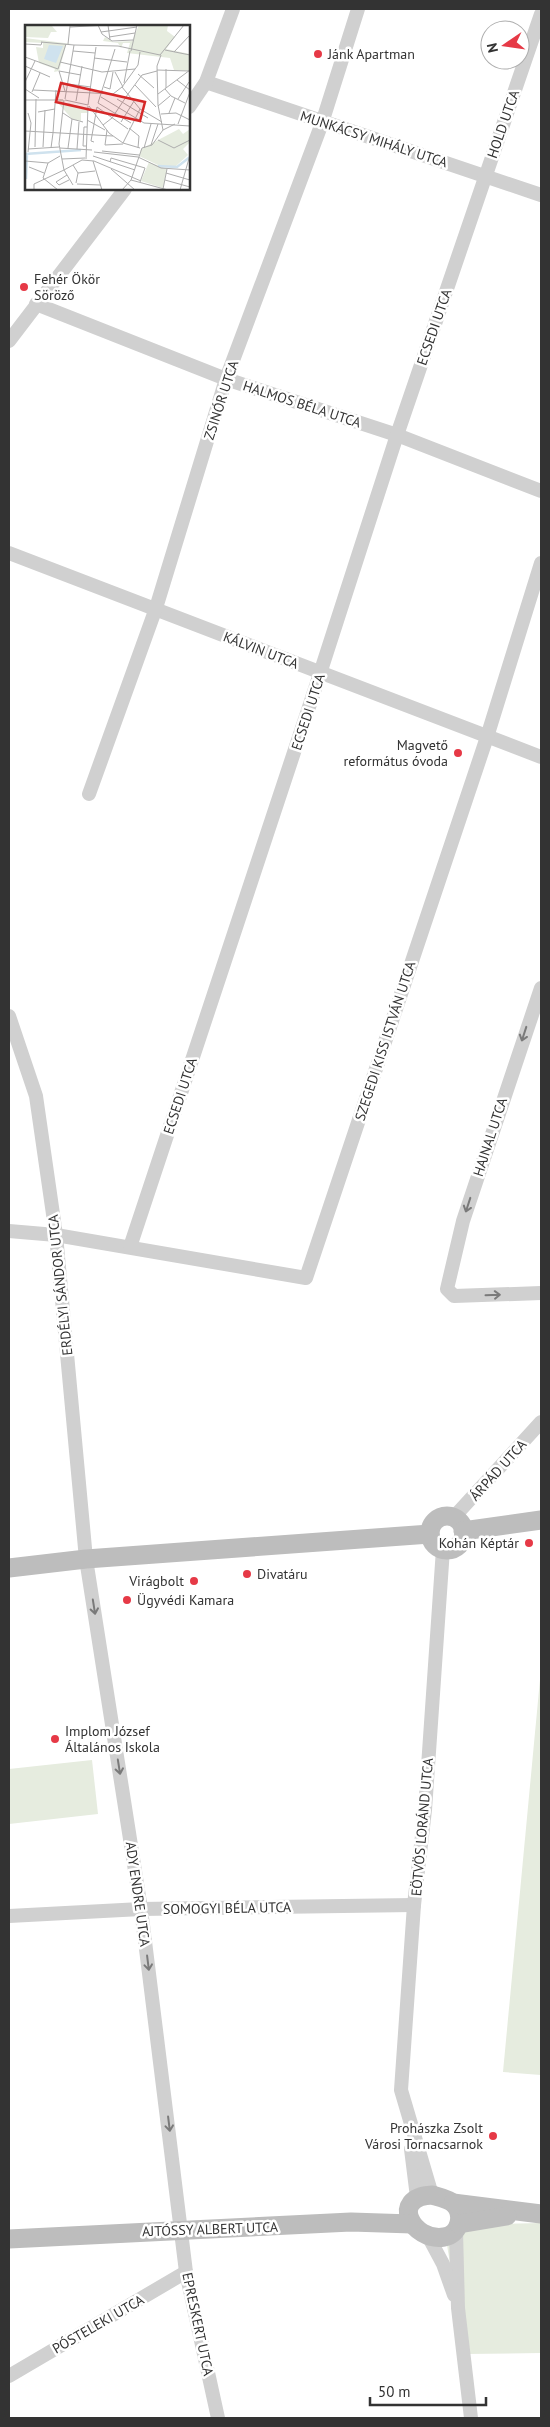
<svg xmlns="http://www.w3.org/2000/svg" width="550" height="2427" viewBox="0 0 550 2427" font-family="'PT Sans',sans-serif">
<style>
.green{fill:#e6ecdf}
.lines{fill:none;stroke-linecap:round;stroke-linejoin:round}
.street{stroke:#d0d0d0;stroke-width:14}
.secondary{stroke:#bdbdbd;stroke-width:19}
.oneway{stroke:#7a7a7a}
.poi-dot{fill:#e63946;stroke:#fff;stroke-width:2}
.labels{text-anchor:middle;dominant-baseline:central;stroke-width:5;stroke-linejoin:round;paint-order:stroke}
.poi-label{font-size:14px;fill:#333;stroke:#fff;text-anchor:start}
.street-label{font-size:14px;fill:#333;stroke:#fff}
.inset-river{fill:none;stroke:#cfe2ee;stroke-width:2.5}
.inset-road{fill:none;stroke:#adadad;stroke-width:1}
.view{fill:#d62828;fill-opacity:0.15;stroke:#d62828;stroke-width:2.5}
.inset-edge{fill:none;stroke:#333;stroke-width:2.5}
</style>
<rect width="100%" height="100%" fill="#fff"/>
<!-- green -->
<g class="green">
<polygon points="541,1669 541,2075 503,2072"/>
<polygon points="92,1760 98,1814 9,1824 9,1769"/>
<polygon points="541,2223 541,2353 465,2354 446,2239 465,2225"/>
</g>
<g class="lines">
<!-- street -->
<g class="street">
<polyline points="206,82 541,195"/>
<polyline points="189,107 206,82 233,9"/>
<polyline points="36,304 226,379 397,435 541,491"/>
<polyline points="9,341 125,189"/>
<polyline points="9,553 541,757"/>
<polyline points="89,794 156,608 226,379 322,123 358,9"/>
<polyline points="541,988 463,1221 447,1289 454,1296 541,1293"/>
<polyline points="9,1016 36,1096 56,1235 86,1559 141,1909 186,2272 218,2418"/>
<polyline points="9,1231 56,1235 306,1278 487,737 541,563"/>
<polyline points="130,1247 315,689 397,435 541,14"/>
<polyline points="454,1517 541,1422"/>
<polyline points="9,1916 141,1909 414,1905"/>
<polyline points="411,2149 417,2197"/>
<polyline points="432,2195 401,2090 414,1905 425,1810 443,1549"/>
<polyline points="456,2231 458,2308 471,2418"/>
<polyline points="428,2236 443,2264 454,2295"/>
<polyline points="9,2376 186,2272"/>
</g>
<!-- secondary -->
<g class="secondary">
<circle cx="447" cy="1533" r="17"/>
<polyline points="463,1531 541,1520"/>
<polyline points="9,1568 86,1559 430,1534"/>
<path d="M432 2195C439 2197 449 2199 454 2204 465 2215 459 2235 444 2237 412 2242 389 2197 432 2195Z"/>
<polyline points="453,2203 541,2214"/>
<polyline points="459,2224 507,2216"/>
<polyline points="9,2239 351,2222 412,2224"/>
</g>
</g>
<!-- one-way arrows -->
<defs><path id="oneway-shaft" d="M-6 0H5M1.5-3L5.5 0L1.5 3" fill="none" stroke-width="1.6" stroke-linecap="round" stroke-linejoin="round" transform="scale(1.25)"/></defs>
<g class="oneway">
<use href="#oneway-shaft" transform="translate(524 1034) rotate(108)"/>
<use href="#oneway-shaft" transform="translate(468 1205) rotate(108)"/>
<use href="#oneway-shaft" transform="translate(493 1295) rotate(-2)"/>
<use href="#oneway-shaft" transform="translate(94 1607) rotate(81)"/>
<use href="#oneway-shaft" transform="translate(119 1767) rotate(81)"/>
<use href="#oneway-shaft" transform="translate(148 1963) rotate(83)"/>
<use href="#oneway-shaft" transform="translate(169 2124) rotate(83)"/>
</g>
<!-- markers -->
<g class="poi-dot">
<circle cx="318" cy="54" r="5"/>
<circle cx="24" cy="287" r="5"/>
<circle cx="458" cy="753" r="5"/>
<circle cx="529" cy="1543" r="5"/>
<circle cx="247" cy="1574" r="5"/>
<circle cx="194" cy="1581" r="5"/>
<circle cx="127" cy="1600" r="5"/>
<circle cx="55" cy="1739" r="5"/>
<circle cx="493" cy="2136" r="5"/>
</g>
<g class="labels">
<!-- poi labels -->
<g class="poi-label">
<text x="328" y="54">Jánk Apartman</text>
<text x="34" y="279">Fehér Ökör<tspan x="34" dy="16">Söröző</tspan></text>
<text x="448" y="745" text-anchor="end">Magvető<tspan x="448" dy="16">református óvoda</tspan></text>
<text x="519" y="1543" text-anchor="end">Kohán Képtár</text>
<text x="257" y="1574">Divatáru</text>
<text x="184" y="1581" text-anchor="end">Virágbolt</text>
<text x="137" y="1600">Ügyvédi Kamara</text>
<text x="65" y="1731">Implom József<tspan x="65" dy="16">Általános Iskola</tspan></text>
<text x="483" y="2128" text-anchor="end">Prohászka Zsolt<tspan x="483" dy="16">Városi Tornacsarnok</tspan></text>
</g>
<!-- street labels -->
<g class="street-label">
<text transform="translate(503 124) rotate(-71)">HOLD UTCA</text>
<text transform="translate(374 139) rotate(18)">MUNKÁCSY MIHÁLY UTCA</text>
<text transform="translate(434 327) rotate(-71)">ECSEDI UTCA</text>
<text transform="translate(221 400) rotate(-72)">ZSINÓR UTCA</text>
<text transform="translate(302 404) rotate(18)">HALMOS BÉLA UTCA</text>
<text transform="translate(261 650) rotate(21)">KÁLVIN UTCA</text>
<text transform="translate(308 712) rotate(-72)">ECSEDI UTCA</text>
<text transform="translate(385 1041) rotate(-72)">SZEGEDI KISS ISTVÁN UTCA</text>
<text transform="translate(180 1096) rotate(-72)">ECSEDI UTCA</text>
<text transform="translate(490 1137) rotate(-72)">HAJNAL UTCA</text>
<text transform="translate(60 1285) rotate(-96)">ERDÉLYI SÁNDOR UTCA</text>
<text transform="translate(498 1470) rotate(-48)">ÁRPÁD UTCA</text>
<text transform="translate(422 1827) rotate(-85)">EÖTVÖS LORÁND UTCA</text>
<text transform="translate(138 1894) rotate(82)">ADY ENDRE UTCA</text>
<text transform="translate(227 1908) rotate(-1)">SOMOGYI BÉLA UTCA</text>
<text transform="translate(210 2229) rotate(-2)">AJTÓSSY ALBERT UTCA</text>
<text transform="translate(98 2324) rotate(-30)">PÓSTELEKI UTCA</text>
<text transform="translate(198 2324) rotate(78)">EPRESKERT UTCA</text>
</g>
</g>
<!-- overview -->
<g transform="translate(25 25)">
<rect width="165" height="165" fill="#fff"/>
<path d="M0 0 27 1 32 7H26L23 13 0 12ZM114 0H143L142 6 150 12 141 24 165 29V46L149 45 145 33 102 28 105 18H98L96 23 93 18 78 16 80 12 88 17 107 16ZM0 13 47 19 41 20 34 46 29 47 30 44 14 38 11 22 18 23V18L0 17ZM35 74 39 75 38 80 44 78 62 84V88H56V96L47 94 34 79ZM154 104 158 109 165 104V117L158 124 163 130 151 141H135L114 131 116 124ZM124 137 142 144 138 163 116 156Z" fill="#e6ecdf"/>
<path d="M24 20 38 21 31 38 19 34Z" fill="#cfe2ee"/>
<path class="inset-river" d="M0 129 56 125M133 141 152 142 165 132M1 154 2 129"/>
<path class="inset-road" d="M73 0 77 9 87 16 108 15M45 2 83 0 85 15M76 7 112 2M84 12 110 8M16 17 49 20M0 19 16 20 17 17M43 19 45 1M90 24 73 78 106 98M140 25 165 30M48 26 70 28M106 26 112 0M149 27 165 10M136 30 132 41 133 80 138 105M0 32 33 44M69 33 102 37M35 37 77 47 110 44M0 41 25 52M33 44 41 19M141 44V63M132 45 164 46M34 46 56 50M34 46 40 66M90 47 98 62M113 49 129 63M152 55 165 65M0 57 10 36M99 58 105 26M43 59 66 62M110 60 131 82M79 62 85 64 88 47M97 62 115 84 137 97M0 64 14 73M140 64 146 71 160 78M8 65 88 69 97 62 113 40 115 27M7 67 15 48M103 69 117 50 132 46M133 69 165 45M76 72 119 98 165 101M40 74 49 20 93 21 135 30 159 0M92 74 123 93M153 74 164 57M0 75H38M40 75 63 80M51 76 57 41M63 80 71 22M64 81 84 108 98 118 115 123M133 81 145 71M13 87 30 84M3 88 6 98 3 127M38 88 47 94 58 97M144 88 150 73M136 89 151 88 165 95M62 95 80 105M96 97 109 76M153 99 165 67M78 100 87 93 103 69M104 103 114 111 113 123M82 105 80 120 98 119M0 106 88 111M28 108 31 65M133 115 149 123 165 115M69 117 66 116 72 82 103 104M98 118 115 84M126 120 133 99M61 121H58L59 102H62M10 122 11 74M18 122 20 85M26 123 28 108M35 123 67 125M43 123 47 94M117 123 127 120 138 105 150 99M119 123 126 99M3 124 34 122M52 124 54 97M77 126 114 130M69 127 113 132 136 143 165 145M68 131 110 145M37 134 60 133M61 134 63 81M57 135 69 136 116 156M0 136 23 138M68 136 77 165M85 137 86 133 120 143 115 157M48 140 53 148 51 158M4 142 19 148M86 144 110 165M53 148 70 146M141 148 165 155M42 150 31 157 34 160 44 155M106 155 143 165M140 155 165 162M52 159 75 160M48 160 39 145 57 135M138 164 142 144M9 165V159L39 145 34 119 39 75M33 165 18 153 23 138 35 131M97 165 106 155 117 123M155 165 165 130"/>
<path class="view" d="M36 58 120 77 115 96 31 77Z"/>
<rect width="165" height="165" class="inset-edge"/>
</g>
<!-- border -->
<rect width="550" height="2427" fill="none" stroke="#333333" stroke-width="20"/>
<!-- north arrow -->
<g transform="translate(505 45) rotate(257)"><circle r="24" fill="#ffffff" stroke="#adadad"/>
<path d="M0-4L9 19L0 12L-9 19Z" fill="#e63946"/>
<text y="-8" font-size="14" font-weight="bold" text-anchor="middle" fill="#333333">N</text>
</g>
<!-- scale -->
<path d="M370 2397v8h116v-8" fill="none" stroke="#333333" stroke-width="2.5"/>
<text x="378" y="2397" font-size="15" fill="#333333" stroke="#ffffff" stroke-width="4" paint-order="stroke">50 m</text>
</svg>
